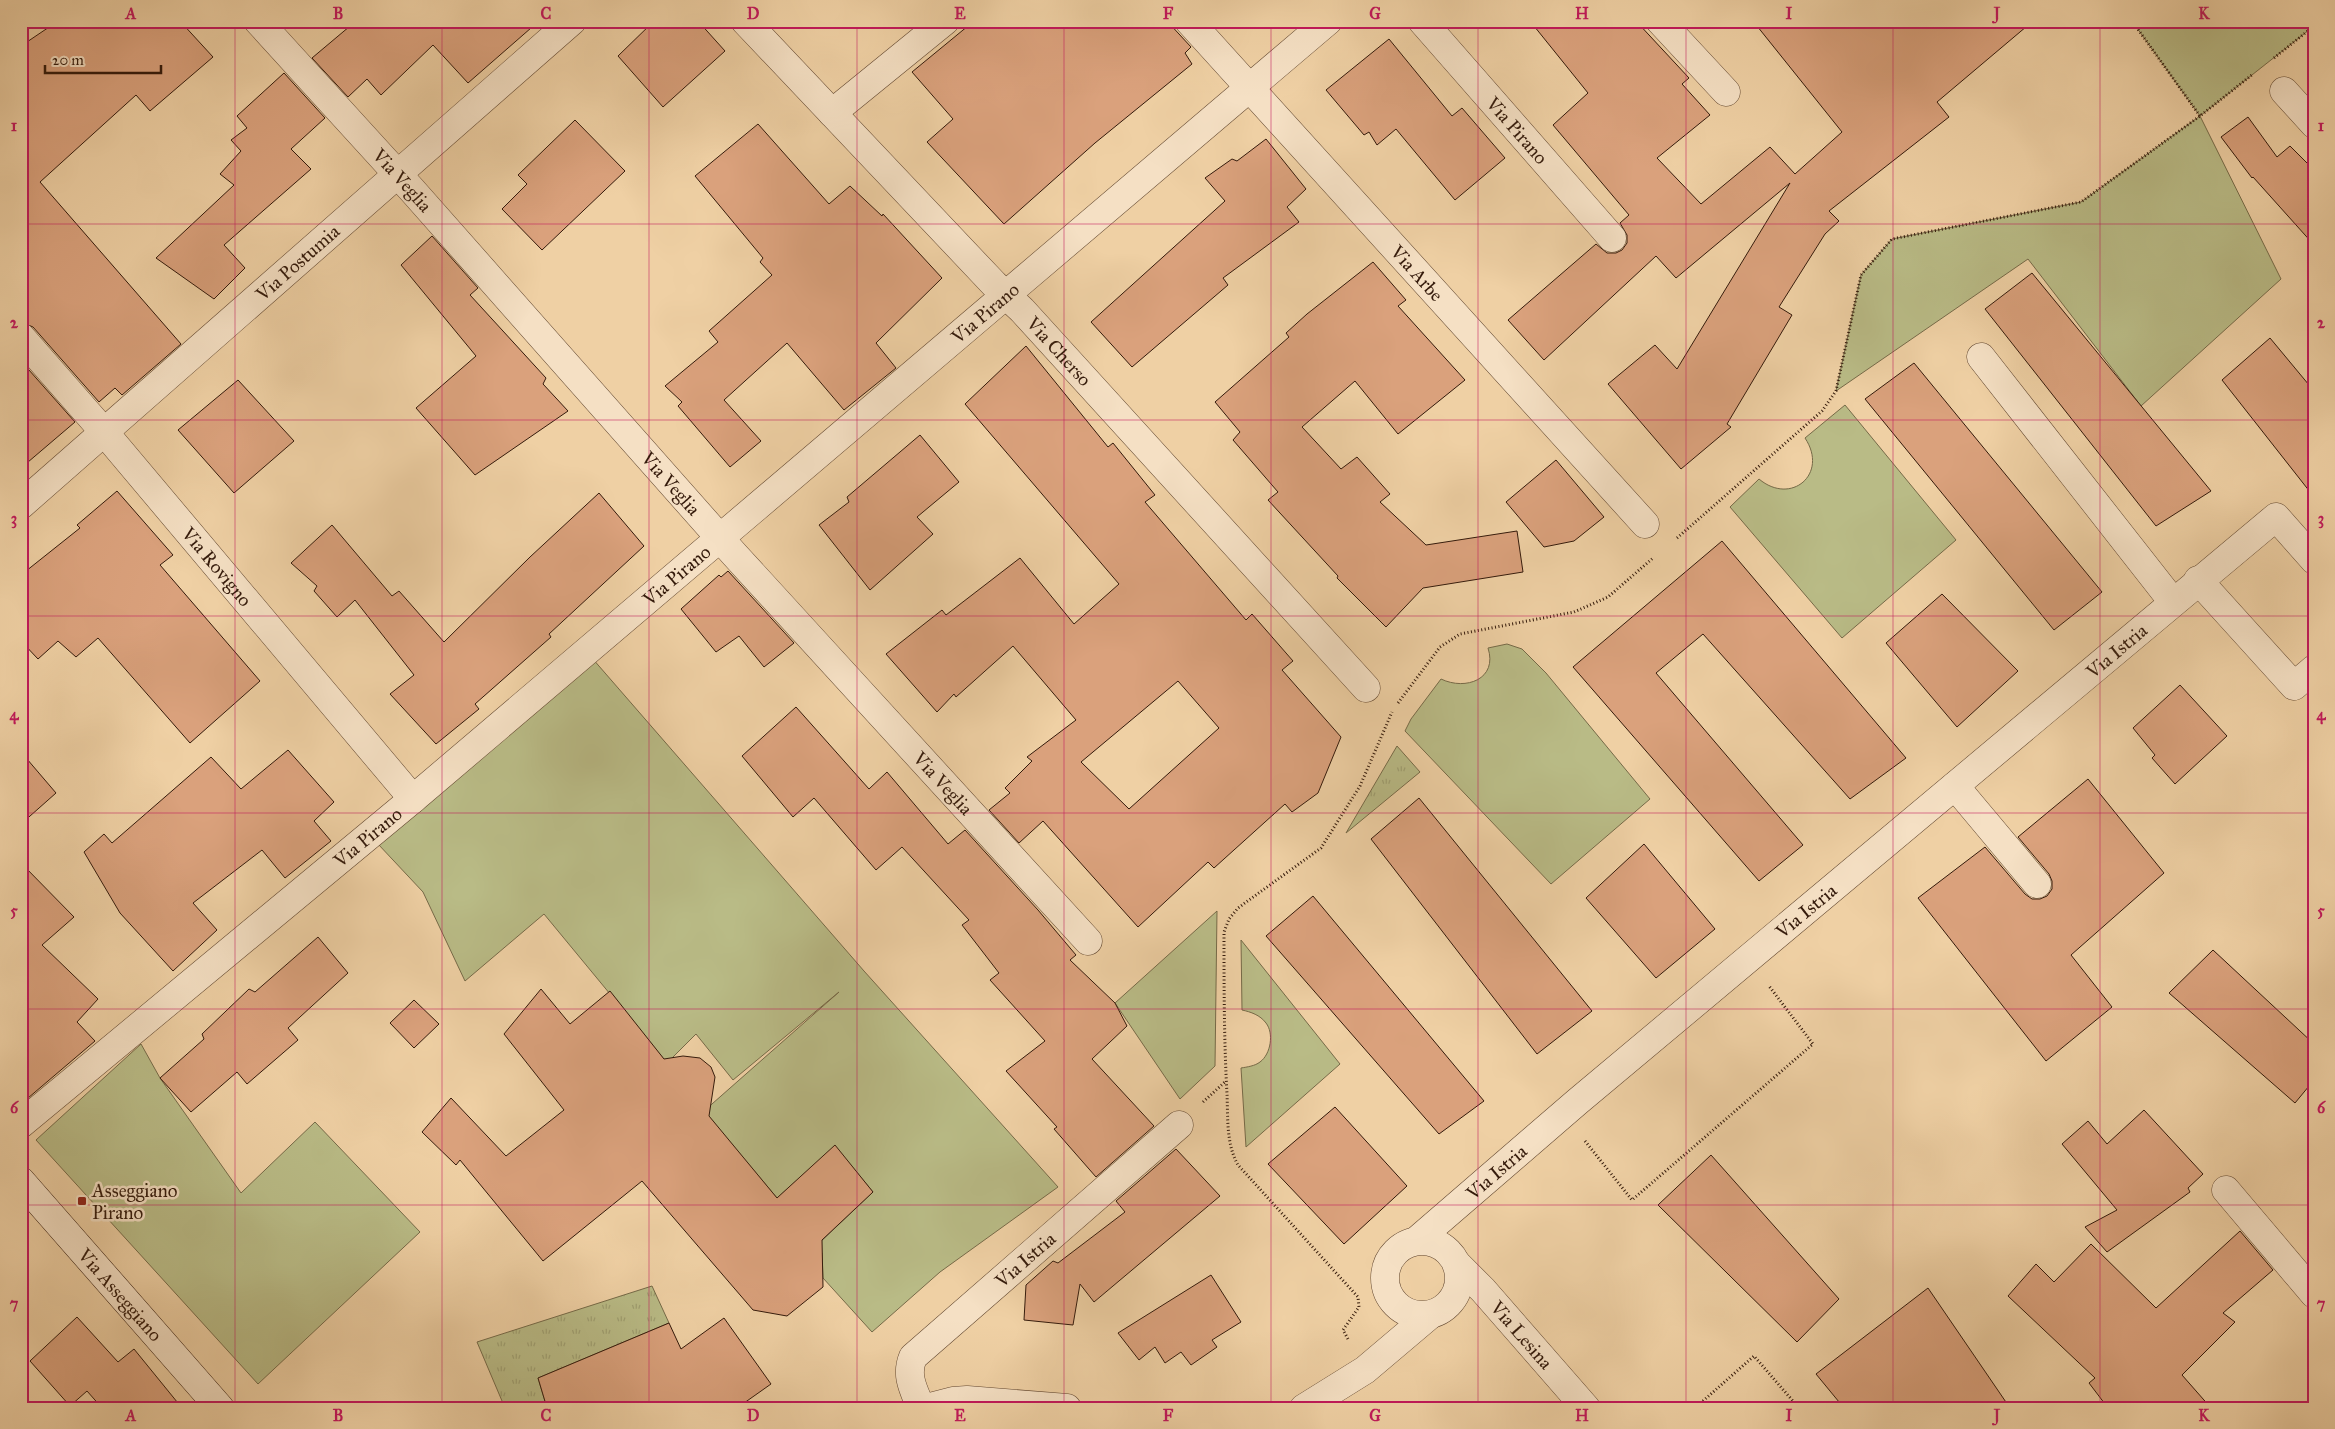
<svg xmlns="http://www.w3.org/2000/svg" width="2335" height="1429" viewBox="0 0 2335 1429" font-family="'IM FELL Great Primer',serif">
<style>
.grass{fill:url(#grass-tufts);stroke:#766a48}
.park{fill:#b9bb86;stroke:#766a48}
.building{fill:#daa17c;stroke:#341a0b;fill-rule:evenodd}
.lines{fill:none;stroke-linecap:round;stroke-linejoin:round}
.street-casing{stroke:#634831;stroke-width:29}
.secondary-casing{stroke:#341a0b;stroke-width:29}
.path{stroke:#341a0b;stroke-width:3;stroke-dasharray:1 2.5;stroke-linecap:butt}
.street{stroke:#f5e0c4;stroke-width:28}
.secondary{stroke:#f5e0c4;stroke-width:28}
.grid{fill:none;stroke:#c2185b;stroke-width:1;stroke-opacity:0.55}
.poi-dot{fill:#8f2418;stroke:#f5e0c4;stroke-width:2}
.labels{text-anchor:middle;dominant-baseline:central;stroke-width:5;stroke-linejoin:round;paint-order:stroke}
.street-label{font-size:19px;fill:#341a0b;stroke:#f5e0c4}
.poi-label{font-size:19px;fill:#341a0b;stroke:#f5e0c4;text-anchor:start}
.neatline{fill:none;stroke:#c2185b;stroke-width:2}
.grid-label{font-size:16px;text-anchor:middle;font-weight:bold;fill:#c2185b}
</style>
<defs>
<pattern id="grass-tufts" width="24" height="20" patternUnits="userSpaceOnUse" patternTransform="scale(1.25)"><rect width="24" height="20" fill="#b9bb86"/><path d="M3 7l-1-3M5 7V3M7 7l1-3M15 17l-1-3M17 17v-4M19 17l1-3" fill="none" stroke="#a0a072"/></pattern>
</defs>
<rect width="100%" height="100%" fill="#efd0a4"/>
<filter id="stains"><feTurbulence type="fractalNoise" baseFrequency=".004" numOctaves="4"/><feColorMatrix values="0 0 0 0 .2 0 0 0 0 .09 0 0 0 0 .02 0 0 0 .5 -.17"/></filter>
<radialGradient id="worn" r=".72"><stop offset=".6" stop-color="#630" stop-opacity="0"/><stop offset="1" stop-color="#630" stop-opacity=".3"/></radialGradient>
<!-- grass -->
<g class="grass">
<polygon points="1397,746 1420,772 1346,833"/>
<polygon points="652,1286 669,1323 538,1378 547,1408 505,1408 477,1342"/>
</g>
<!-- park -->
<g class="park">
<polygon points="2132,21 2314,21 2314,26 2200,116 2281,279 2141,406 2028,259 1836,391 1861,275 1892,239 2081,202 2200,116"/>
<path d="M1845 405 1956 540 1842 638 1730 507 1759 479C1791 506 1829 474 1805 438Z"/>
<path d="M1507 644 1522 649 1546 673 1650 799 1551 884 1405 731 1411 719 1441 679C1466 691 1498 679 1488 648Z"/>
<polygon points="592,658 864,971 1058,1187 940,1272 872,1332 823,1278 822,1253 816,1246 873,1192 835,1146 777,1198 704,1111 839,992 733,1080 696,1034 667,1063 544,914 465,981 423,892 378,844"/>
<polygon points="1217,911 1215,1066 1180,1099 1115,1003"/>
<path d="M1241 940 1340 1064 1246 1147 1241 1068C1247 1067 1255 1066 1260 1062 1271 1054 1274 1033 1266 1023 1260 1015 1251 1012 1242 1010Z"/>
<polygon points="141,1044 160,1078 241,1193 315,1122 420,1232 258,1384 36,1140"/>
</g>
<!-- building -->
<g class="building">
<polygon points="58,21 180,21 213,57 150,111 136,95 40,182 181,344 122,395 115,388 99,402 33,327 21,322 21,46"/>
<polygon points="356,21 539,21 468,83 433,45 381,95 367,79 348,97 312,58"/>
<polygon points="654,21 698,21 725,51 663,107 618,56"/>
<polygon points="974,21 1167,21 1191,47 1185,53 1192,64 1095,143 1004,224 927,142 953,119 912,72"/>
<polygon points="1530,21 1636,21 1689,78 1682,84 1710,115 1657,158 1701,204 1770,147 1795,174 1842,132 1753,21 2033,21 1937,102 1949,117 1829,211 1839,221 1825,234 1779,307 1792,315 1727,424 1731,427 1681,469 1608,384 1655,345 1677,369 1790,183 1676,278 1656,256 1544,360 1508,320 1596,244 1607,253 1616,253 1622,250 1627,243 1627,235 1620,223 1629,215 1553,125 1588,93"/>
<polygon points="1389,39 1452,116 1462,108 1505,158 1455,200 1396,129 1377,145 1369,132 1364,135 1326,90"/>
<polygon points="284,73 325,118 291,149 311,169 224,245 245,268 214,299 156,258 234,185 220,174 241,151 231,140 247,128 237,116"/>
<polygon points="2248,117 2277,157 2290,146 2314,170 2314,245 2253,177 2252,178 2221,137"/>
<polygon points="575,120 625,171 542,250 502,209 527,184 518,175"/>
<polygon points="758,124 829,204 850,186 882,216 883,214 942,278 876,343 896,368 844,410 787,343 724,400 761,441 730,467 678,406 682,402 665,386 718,342 709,331 772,275 760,262 763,258 695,176"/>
<polygon points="1266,139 1306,189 1287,207 1299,222 1223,278 1228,285 1132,367 1091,322 1225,201 1205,178 1232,159 1237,161"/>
<polygon points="432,236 478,288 470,295 546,378 543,384 568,411 475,475 416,408 476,356 401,265"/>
<polygon points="1373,262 1406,300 1398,306 1465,380 1398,434 1355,381 1302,427 1341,469 1357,457 1390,494 1380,502 1426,545 1517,531 1523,572 1423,588 1386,627 1337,578 1338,576 1268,500 1278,492 1233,440 1240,432 1215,402 1289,337 1286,333 1307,314"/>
<polygon points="2032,273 2211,491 2156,526 1985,309"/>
<polygon points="2270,338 2314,391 2314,497 2222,380"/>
<path d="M1026 346 1108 447 1113 443 1155 495 1145 502 1246 620 1252 614 1293 661 1282 670 1341 737 1318 793 1292 812 1285 804 1214 868 1208 862 1138 927 1043 821 1019 843 989 810 1010 793 1005 788 1032 761 1027 757 1076 720 1013 646 956 697 954 694 937 712 886 654 942 610 946 615 1020 558 1074 624 1119 584 965 404ZM1178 681 1219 728 1129 809 1081 762Z"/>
<polygon points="21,361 75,422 21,468"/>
<polygon points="1914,363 2102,592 2054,630 1865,399"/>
<polygon points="238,380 294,441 234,493 178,430"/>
<polygon points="920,435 959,482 917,517 933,534 870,590 819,525 849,502 847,497"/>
<polygon points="1556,460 1604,517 1574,541 1544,547 1506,502"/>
<polygon points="117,491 173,555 160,565 260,681 190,743 98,638 76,657 58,641 38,659 21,641 21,575 80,528 77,525"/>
<polygon points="599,493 644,546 549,634 551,637 475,704 479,709 436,744 390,694 414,675 355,600 337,617 314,591 317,586 291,563 332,525 392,596 399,591 444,642 530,557"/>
<polygon points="1722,541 1906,758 1850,799 1703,634 1656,673 1803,845 1759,881 1573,667"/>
<polygon points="728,571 794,643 764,667 739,636 716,652 681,609 719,575 721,577"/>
<polygon points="1942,594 2018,671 1957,727 1886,643"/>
<polygon points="2180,685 2227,736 2175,784 2152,758 2155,755 2133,728"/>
<polygon points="796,707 869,789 887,772 948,844 965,830 1038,910 1076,955 1070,960 1115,1003 1127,1026 1092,1059 1154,1126 1096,1177 1054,1129 1057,1127 1006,1071 1045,1041 990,980 999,973 962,925 969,920 902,847 876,870 814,798 793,817 742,756"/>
<polygon points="288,750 334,802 314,821 331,841 285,878 262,850 193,903 217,930 173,971 120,913 84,852 104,834 112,843 211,757 241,789"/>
<polygon points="21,752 56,793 21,824"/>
<polygon points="2088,779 2164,873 2071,955 2112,1007 2046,1061 1918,898 1985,847 2025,894 2032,899 2040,899 2047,896 2052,889 2052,881 2049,874 2018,837"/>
<polygon points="1419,798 1592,1011 1537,1054 1371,839"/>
<polygon points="1644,844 1715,929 1656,978 1586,898"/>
<polygon points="21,863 74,917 42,945 98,999 77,1022 95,1041 21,1104"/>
<polygon points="1313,896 1484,1101 1439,1134 1266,936"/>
<polygon points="318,937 348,973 288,1028 298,1040 247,1084 237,1072 191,1112 160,1078 204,1039 202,1034 249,989 255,992"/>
<polygon points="2213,950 2314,1044 2314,1080 2295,1103 2169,993"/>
<polygon points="541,989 570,1024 610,991 664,1059 683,1056 700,1058 711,1067 715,1077 709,1116 777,1198 835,1145 873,1192 822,1240 823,1287 787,1316 753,1310 642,1181 543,1261 460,1160 456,1165 422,1132 451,1098 506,1156 564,1110 504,1034"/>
<polygon points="414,1000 439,1024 414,1048 390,1023"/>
<polygon points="1335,1107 1407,1186 1344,1244 1268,1164"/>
<polygon points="2144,1110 2203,1174 2188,1188 2190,1192 2107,1252 2085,1227 2117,1210 2062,1144 2088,1121 2107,1144"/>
<polygon points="1176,1149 1220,1196 1094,1302 1080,1284 1073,1325 1024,1320 1026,1285 1053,1261 1058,1263 1125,1212 1116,1201"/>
<polygon points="1711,1155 1839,1299 1797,1342 1658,1205"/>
<polygon points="2240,1231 2273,1270 2223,1313 2235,1322 2182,1375 2211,1408 2108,1408 2089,1383 2095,1378 2008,1296 2036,1264 2054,1282 2091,1244 2156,1308"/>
<polygon points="1211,1275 1241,1322 1212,1340 1217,1347 1191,1365 1181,1352 1165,1363 1155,1347 1139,1360 1118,1333"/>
<polygon points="1928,1288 2010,1408 1844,1408 1816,1374"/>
<polygon points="77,1317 118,1362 134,1349 182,1408 102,1408 87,1391 70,1406 30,1361"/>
<polygon points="724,1318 771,1384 737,1408 547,1408 538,1378 669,1323 681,1349"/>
</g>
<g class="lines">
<defs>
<g id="street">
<path id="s1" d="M258 21 412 190 734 554 1088 941"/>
<path id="s2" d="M745 21 994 284 1022 310 1366 688"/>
<path id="s3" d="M1189 21 1645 524"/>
<path id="s4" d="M1422 21 1612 238"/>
<polyline points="1660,21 1726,92"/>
<polyline points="2284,91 2314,124"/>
<polyline points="832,113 945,21"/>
<path id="s5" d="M21 337 105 433 413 799"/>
<polyline points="1981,357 2173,602"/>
<path id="s6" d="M21 505 572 21"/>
<polyline points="2198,580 2294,686 2314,669"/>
<polyline points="1955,786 2037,884"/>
<path id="s7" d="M21 1124 413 799 1328 21"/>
<polyline points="2226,1190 2314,1294"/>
<circle cx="1422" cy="1278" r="37"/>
<path id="s8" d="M1416 1241 1577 1102 2276 517 2314 560"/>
<path id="s9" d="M1457 1264 1483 1290 1586 1408"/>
<path id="s10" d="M921 1408C914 1390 905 1376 913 1357L1179 1125"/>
<polyline points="926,1408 953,1401 967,1400 1067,1408"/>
<polyline points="1304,1408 1365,1370 1430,1315"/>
</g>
<g id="secondary">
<path id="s11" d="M21 1181 220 1408"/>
</g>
</defs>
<!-- street casing -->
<use href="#street" class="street-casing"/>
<!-- secondary casing -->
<use href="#secondary" class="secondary-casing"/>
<!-- path -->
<g class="path">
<polyline points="2132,21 2200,116"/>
<polyline points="2274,58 2314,26"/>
<polyline points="1677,538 1822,411 1836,391 1861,275 1892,239 2081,202 2200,116 2253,74"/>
<polyline points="1398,703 1440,647 1460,634 1574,612 1608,597 1653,558"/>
<polyline points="1203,1102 1226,1081"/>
<polyline points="1585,1141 1632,1200 1813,1044 1769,986"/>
<path d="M1348 1339 1343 1330 1359 1307 1358 1297 1238 1165C1226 1144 1228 1117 1227 1094 1224 1040 1224 986 1224 932L1229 919 1238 908 1321 848 1360 786 1392 712"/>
<polyline points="1695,1408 1754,1356 1799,1408"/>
</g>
<!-- street -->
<use href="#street" class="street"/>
<!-- secondary -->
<use href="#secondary" class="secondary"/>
</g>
<!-- grid -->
<path class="grid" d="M235 21V1408M442 21V1408M649 21V1408M857 21V1408M1064 21V1408M1271 21V1408M1478 21V1408M1686 21V1408M1893 21V1408M2100 21V1408M21 224H2314M21 420H2314M21 616H2314M21 813H2314M21 1009H2314M21 1205H2314"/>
<!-- markers -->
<rect class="poi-dot" x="77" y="1196" width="10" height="10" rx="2.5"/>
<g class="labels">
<!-- street labels -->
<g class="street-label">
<text stroke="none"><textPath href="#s4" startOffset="145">Via Pirano</textPath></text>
<text stroke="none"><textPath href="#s1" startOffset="215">Via Veglia</textPath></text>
<text stroke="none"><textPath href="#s6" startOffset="368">Via Postumia</textPath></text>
<text stroke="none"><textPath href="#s3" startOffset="340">Via Arbe</textPath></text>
<text stroke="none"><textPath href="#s7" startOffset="1260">Via Pirano</textPath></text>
<text stroke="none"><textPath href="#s2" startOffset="456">Via Cherso</textPath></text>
<text stroke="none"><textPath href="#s1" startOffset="620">Via Veglia</textPath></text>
<text stroke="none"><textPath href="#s5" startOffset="302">Via Rovigno</textPath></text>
<text stroke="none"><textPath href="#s7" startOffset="855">Via Pirano</textPath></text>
<text stroke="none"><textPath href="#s8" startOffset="916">Via Istria</textPath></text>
<text stroke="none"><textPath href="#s1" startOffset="1025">Via Veglia</textPath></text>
<text stroke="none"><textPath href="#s7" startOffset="450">Via Pirano</textPath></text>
<text stroke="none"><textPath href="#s8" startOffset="511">Via Istria</textPath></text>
<text stroke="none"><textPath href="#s8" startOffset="106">Via Istria</textPath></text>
<text stroke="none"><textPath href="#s10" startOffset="202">Via Istria</textPath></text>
<text stroke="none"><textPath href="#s11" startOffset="151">Via Asseggiano</textPath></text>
<text stroke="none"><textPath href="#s9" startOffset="96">Via Lesina</textPath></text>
</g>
<!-- poi labels -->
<g class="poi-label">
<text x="92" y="1190">Asseggiano<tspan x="92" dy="22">Pirano</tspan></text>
</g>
</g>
<!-- margin -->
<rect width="2335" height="1429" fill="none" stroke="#efd0a4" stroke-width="55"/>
<!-- scale -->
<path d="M45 65v8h116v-8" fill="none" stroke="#341a0b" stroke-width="2.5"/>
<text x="52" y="65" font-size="15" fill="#341a0b" stroke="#f5e0c4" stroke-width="4" paint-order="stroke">20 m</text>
<rect x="28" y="28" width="2280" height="1374" class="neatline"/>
<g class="grid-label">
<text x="131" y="19">A</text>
<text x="338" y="19">B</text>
<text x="546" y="19">C</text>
<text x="753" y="19">D</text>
<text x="960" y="19">E</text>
<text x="1168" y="19">F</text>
<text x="1375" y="19">G</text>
<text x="1582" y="19">H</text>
<text x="1789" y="19">I</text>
<text x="1997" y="19">J</text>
<text x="2204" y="19">K</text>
<text x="14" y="131">1</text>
<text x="2321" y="131">1</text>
<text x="14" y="328">2</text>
<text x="2321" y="328">2</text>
<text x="14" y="524">3</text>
<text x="2321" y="524">3</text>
<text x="14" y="720">4</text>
<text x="2321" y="720">4</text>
<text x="14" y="916">5</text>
<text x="2321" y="916">5</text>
<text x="14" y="1113">6</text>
<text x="2321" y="1113">6</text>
<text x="14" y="1309">7</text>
<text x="2321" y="1309">7</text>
<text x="131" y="1421">A</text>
<text x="338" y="1421">B</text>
<text x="546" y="1421">C</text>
<text x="753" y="1421">D</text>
<text x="960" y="1421">E</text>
<text x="1168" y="1421">F</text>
<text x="1375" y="1421">G</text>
<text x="1582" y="1421">H</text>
<text x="1789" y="1421">I</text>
<text x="1997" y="1421">J</text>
<text x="2204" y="1421">K</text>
</g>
<rect width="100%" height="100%" filter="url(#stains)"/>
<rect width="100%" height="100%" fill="url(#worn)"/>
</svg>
